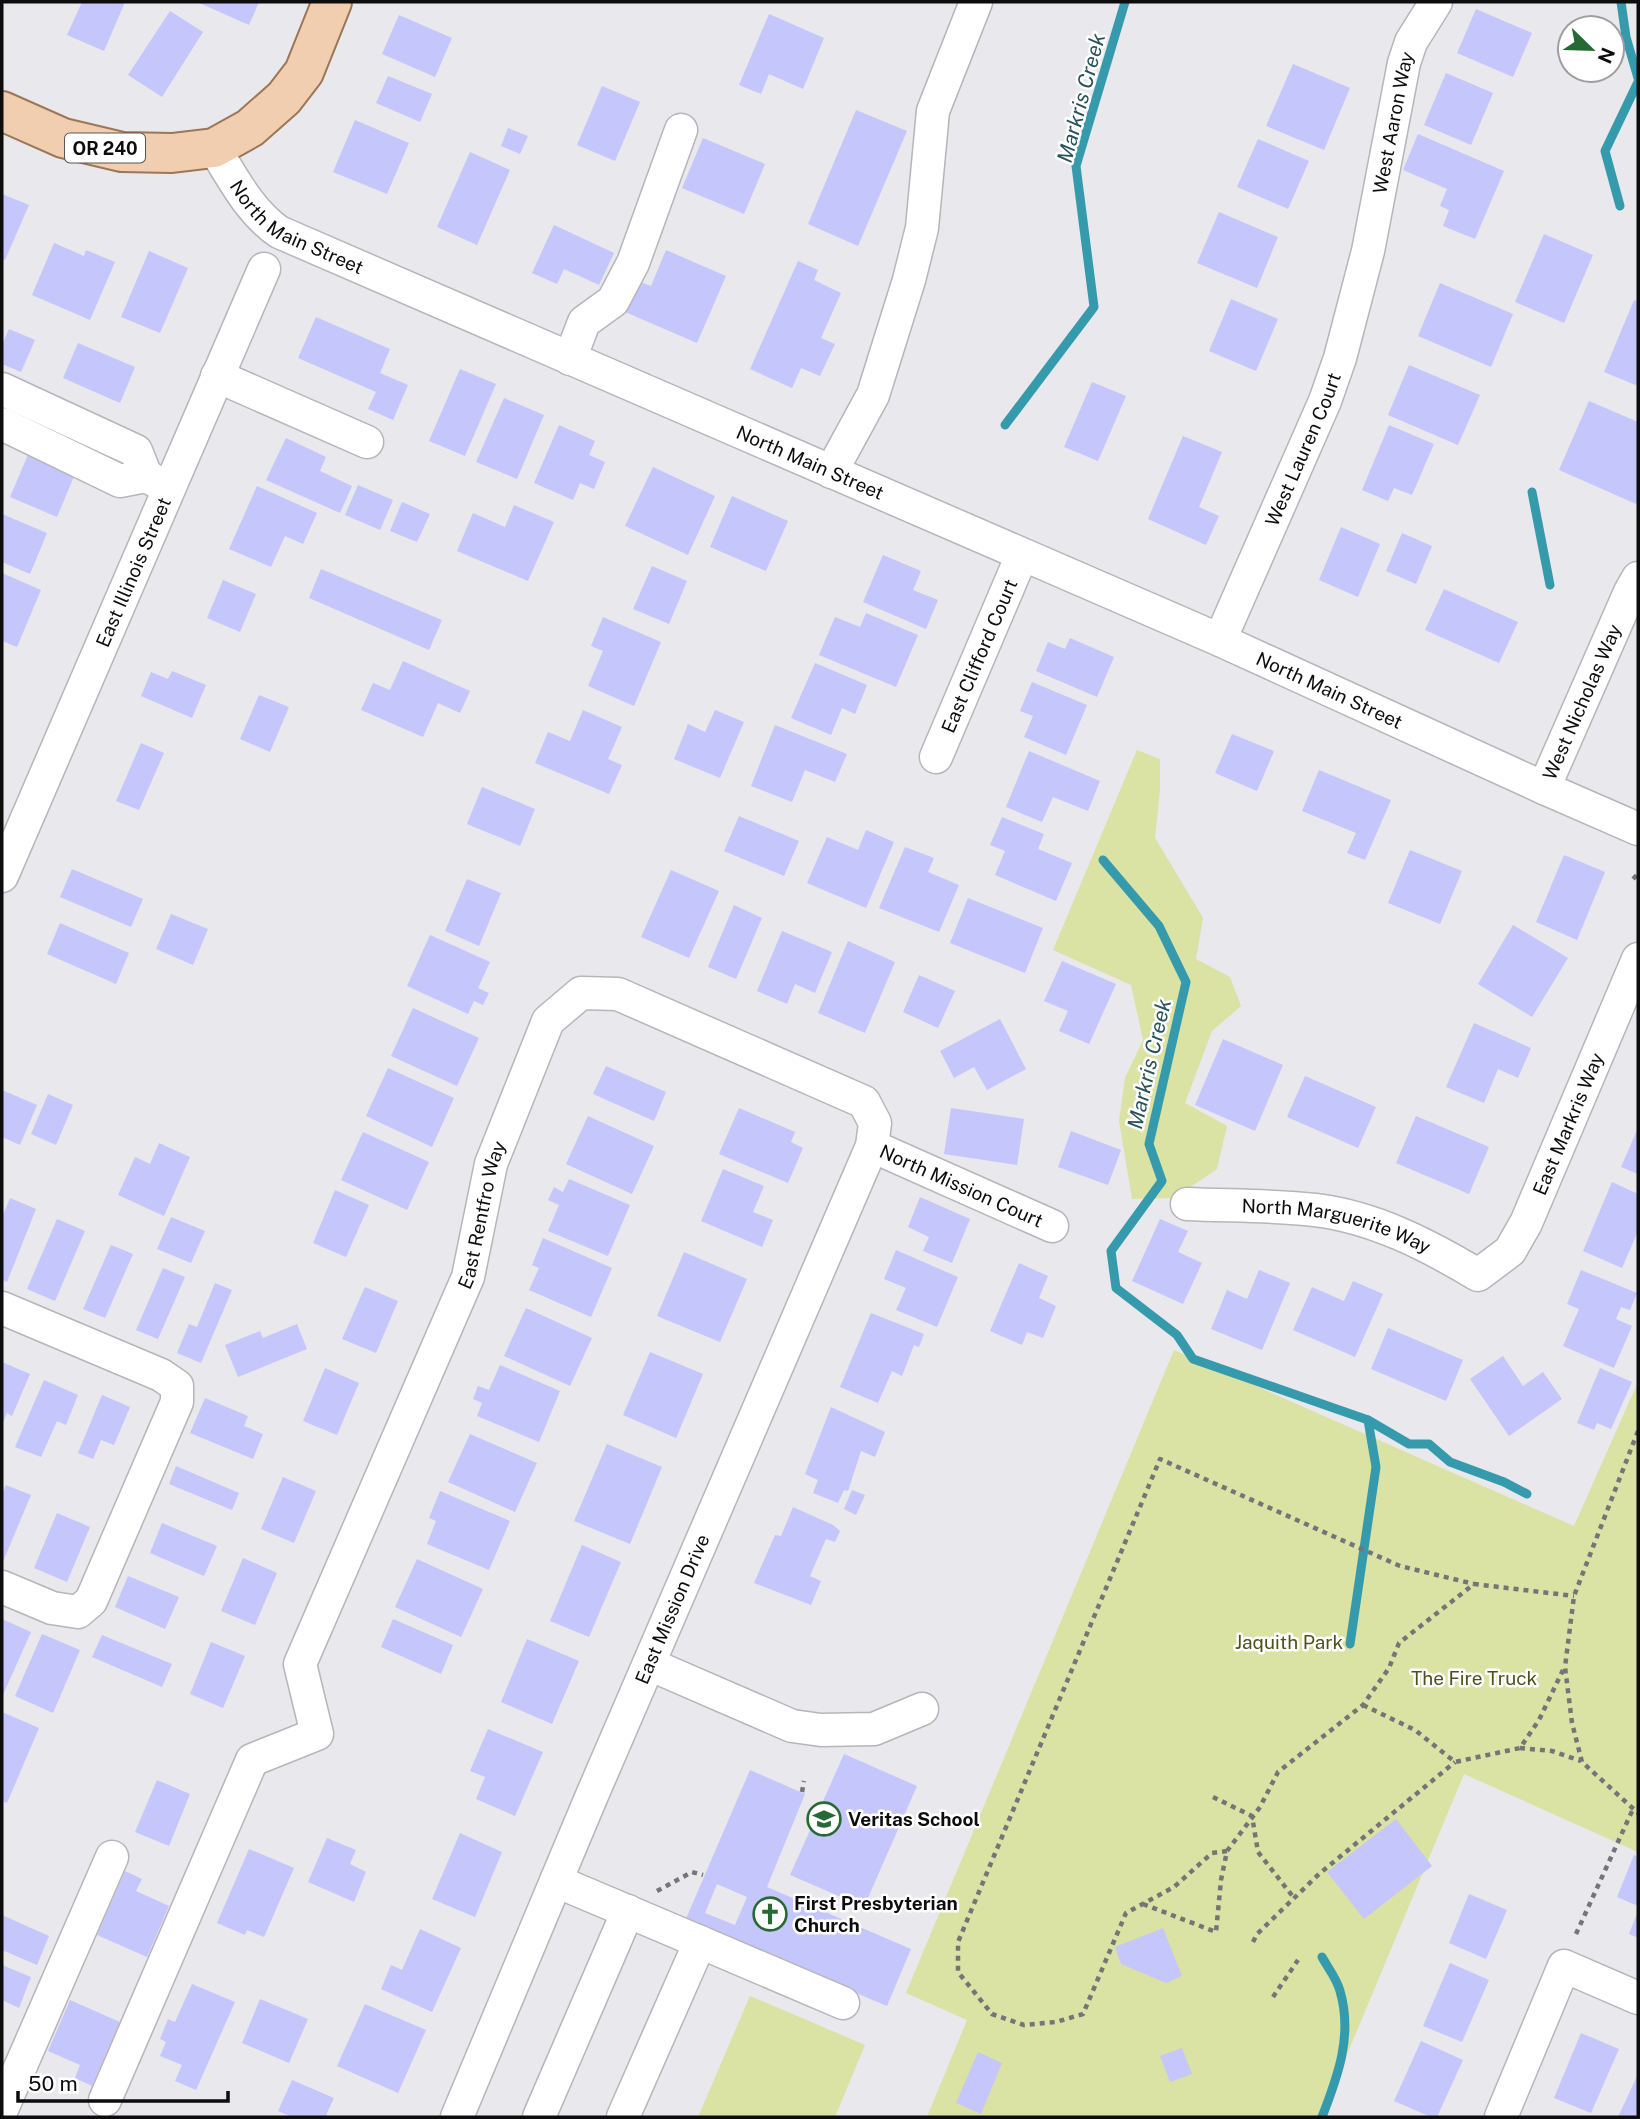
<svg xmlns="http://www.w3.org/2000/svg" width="1640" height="2119" viewBox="0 0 1640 2119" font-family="'Public Sans',sans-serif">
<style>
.green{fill:#dae2a4}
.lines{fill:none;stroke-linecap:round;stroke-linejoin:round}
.stream{stroke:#369aad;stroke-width:9}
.building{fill:#c5c6fc;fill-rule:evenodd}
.minor-casing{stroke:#b6b6ba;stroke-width:35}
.major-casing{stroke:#9c7656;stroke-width:42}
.path{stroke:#757578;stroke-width:4.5;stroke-dasharray:5 5;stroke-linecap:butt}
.minor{stroke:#fff;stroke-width:32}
.major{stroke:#f2ceb0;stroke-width:38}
.labels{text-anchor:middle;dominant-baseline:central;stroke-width:5;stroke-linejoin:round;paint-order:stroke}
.shield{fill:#fff;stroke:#565656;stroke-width:2}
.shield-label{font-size:18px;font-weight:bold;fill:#0d0d0e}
.street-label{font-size:19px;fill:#0d0d0e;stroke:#fff}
.park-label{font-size:19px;fill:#4d521d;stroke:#fff}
.poi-label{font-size:19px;font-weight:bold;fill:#0d0d0e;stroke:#fff;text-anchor:start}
.water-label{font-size:21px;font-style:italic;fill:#27525b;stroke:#fff}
</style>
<rect width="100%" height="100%" fill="#e8e8ed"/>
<!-- green -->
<g class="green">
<polygon points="1137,750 1160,759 1160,790 1155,838 1203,918 1196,959 1230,977 1241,1006 1212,1031 1185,1103 1227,1126 1217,1169 1174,1198 1132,1199 1119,1121 1125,1078 1143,1040 1131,985 1053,950"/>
<polygon points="1174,1350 1574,1526 1638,1382 1638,1852 1464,1774 1321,2117 927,2117 967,2020 906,1993"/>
<polygon points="750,1996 865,2045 835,2117 698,2117"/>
</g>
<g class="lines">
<!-- stream -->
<g class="stream">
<polyline points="1621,2 1626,37 1638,78"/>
<polyline points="1620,206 1605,151 1638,82"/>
<polyline points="1005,425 1094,307 1076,166 1125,2"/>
<polyline points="1532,492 1550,585"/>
<polyline points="1103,860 1159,926 1186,982 1149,1144 1162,1181 1111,1251 1116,1288 1177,1335 1193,1359 1368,1420 1409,1444 1429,1444 1450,1462 1504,1482 1527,1494"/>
<polyline points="1350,1644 1376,1467 1368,1420"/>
<path d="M1322 1957C1328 1968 1337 1979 1340 1991 1353 2035 1338 2076 1322 2117"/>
</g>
</g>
<!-- building -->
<g class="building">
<polygon points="82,2 125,2 104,51 67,35"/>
<polygon points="197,2 259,2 249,25"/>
<polygon points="1476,9 1532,33 1513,77 1457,53"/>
<polygon points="170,11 203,32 162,97 128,75"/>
<polygon points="769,14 824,38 803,89 769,74 761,94 739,85"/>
<polygon points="399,15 452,38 435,77 382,54"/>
<polygon points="1293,64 1350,88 1324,150 1266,126"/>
<polygon points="1446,73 1493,93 1471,145 1424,125"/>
<polygon points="388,76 432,94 420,122 376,103"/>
<polygon points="602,86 640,102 615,161 577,145"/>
<polygon points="856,110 907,131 858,246 808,224"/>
<polygon points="355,120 409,143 387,194 333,172"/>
<polygon points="508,128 528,136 520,154 501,146"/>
<polygon points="1418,134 1504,171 1475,239 1443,226 1449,210 1440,206 1447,189 1403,170"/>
<polygon points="703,138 765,164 744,214 682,188"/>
<polygon points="1258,139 1309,161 1288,209 1237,187"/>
<polygon points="470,152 510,170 477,245 437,227"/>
<polygon points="2,194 29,205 5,260 2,259"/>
<polygon points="1219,212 1278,237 1257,288 1197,263"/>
<polygon points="554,225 614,253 599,285 564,269 557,284 532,273"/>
<polygon points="1544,234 1593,255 1564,323 1515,302"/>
<polygon points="54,243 84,256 86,250 115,262 90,320 32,295"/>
<polygon points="666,250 726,276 697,343 625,312 638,281 651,286"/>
<polygon points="149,251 188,268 160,333 121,317"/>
<polygon points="798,261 818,270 814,280 841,293 821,338 835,344 820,376 801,368 792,388 750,369"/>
<polygon points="1440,283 1513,314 1491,367 1418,336"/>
<polygon points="1231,299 1278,319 1256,371 1209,351"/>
<polygon points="1634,300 1638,302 1638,386 1604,372"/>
<polygon points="316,317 390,349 380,373 408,385 393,420 368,409 376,392 298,358"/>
<polygon points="9,329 35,340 21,372 2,364 2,345"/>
<polygon points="78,343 135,367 120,403 63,378"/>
<polygon points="1409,365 1480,395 1458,445 1388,415"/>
<polygon points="460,369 496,384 465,456 429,441"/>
<polygon points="1092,382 1126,396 1098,461 1064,447"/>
<polygon points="504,398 544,415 517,479 476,462"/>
<polygon points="1589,401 1638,422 1638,499 1636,504 1559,470"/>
<polygon points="559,425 595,441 589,455 605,462 594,489 580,483 573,500 534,483"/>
<polygon points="1389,425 1434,444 1412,495 1394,488 1388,501 1362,490"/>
<polygon points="1183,436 1222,452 1199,507 1219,516 1206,545 1148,519"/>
<polygon points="286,438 326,457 320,471 352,486 340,513 266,480"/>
<polygon points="30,450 77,469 57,517 10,497"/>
<polygon points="653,467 715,496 688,555 625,526"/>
<polygon points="358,485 393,500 380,530 345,515"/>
<polygon points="257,486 317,513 303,544 285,536 271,567 229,549"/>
<polygon points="732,496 788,521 766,571 710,547"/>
<polygon points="402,502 430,514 417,542 390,531"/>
<polygon points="514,505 554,522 528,581 457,551 473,513 505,527"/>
<polygon points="2,514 47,533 30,574 2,562"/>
<polygon points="1341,527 1380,544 1358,597 1319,580"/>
<polygon points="1402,533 1432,546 1416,584 1386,571"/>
<polygon points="883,555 921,571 913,590 938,600 926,629 863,602"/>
<polygon points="652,566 687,581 669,624 633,609"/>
<polygon points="321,569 442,620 429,650 309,598"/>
<polygon points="2,573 41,590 17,647 2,641"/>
<polygon points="223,580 256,594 240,632 207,618"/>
<polygon points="1444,589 1518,622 1499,663 1425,630"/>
<polygon points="866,613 918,635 896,687 819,655 835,617 860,627"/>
<polygon points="603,617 661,642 634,706 588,686 603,651 591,646"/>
<polygon points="1070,638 1114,657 1097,697 1036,671 1048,642 1065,649"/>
<polygon points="403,661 470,691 460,713 438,703 423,737 361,710 373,683 390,690"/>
<polygon points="815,663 867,685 855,714 842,708 831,735 791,718"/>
<polygon points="172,671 206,685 192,718 141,696 151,672 168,679"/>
<polygon points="1032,682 1087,705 1066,755 1024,737 1033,716 1020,711"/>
<polygon points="259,695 289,707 270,752 240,739"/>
<polygon points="583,710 622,727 608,759 622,765 609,794 535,763 548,732 570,741"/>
<polygon points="715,710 744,722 720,778 674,759 688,724 705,732"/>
<polygon points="775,725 847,754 835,782 805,770 792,802 751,786"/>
<polygon points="1232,734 1274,751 1257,791 1215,773"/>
<polygon points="141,743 164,753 139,810 116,801"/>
<polygon points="1029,751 1100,781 1088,811 1053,797 1042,822 1006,807"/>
<polygon points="1319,770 1391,800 1365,860 1347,853 1356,833 1302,811"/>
<polygon points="482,787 535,809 520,846 467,824"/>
<polygon points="739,816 799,841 784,876 724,851"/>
<polygon points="1002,817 1044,834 1038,849 1072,863 1056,901 995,875 1005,851 990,845"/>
<polygon points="866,830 894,842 866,908 807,883 827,837 858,850"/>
<polygon points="905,847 934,858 928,872 959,885 939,932 879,908"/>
<polygon points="1410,850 1462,871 1440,924 1388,903"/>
<polygon points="1564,855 1605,872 1577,940 1536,922"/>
<polygon points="72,869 143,899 131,927 60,897"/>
<polygon points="671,870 719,891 689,958 641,937"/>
<polygon points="467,879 501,893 479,946 445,931"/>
<polygon points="968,898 1043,928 1025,973 950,943"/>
<polygon points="734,905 762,918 736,979 708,967"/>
<polygon points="171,914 208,929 193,965 156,949"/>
<polygon points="60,923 129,953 116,984 47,954"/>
<polygon points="1513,925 1568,958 1532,1017 1478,984"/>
<polygon points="782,931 832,952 815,993 795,984 787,1004 757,991"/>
<polygon points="430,935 490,962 478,988 489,993 483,1005 474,1001 468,1014 407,986"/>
<polygon points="848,941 895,962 865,1033 818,1013"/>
<polygon points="1062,961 1116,984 1089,1044 1059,1031 1068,1011 1044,1001"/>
<polygon points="919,975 955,991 938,1028 903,1012"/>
<polygon points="413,1008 479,1038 457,1086 391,1056"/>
<polygon points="1000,1019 1026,1069 987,1090 974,1067 954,1078 940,1051"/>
<polygon points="1474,1023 1531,1048 1518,1078 1498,1069 1484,1103 1446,1087"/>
<polygon points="1223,1039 1283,1065 1255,1131 1195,1105"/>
<polygon points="606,1066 666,1092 654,1121 593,1094"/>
<polygon points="388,1068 454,1098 432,1147 366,1116"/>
<polygon points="1305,1076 1376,1107 1358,1148 1287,1117"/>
<polygon points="2,1090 37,1105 20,1145 2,1137"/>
<polygon points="48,1094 73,1105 56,1145 31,1134"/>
<polygon points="739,1108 795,1132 791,1142 803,1148 788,1183 719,1154"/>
<polygon points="951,1108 1024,1119 1017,1165 944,1154"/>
<polygon points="588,1116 654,1146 632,1194 566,1164"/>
<polygon points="1416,1116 1489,1147 1469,1194 1396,1163"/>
<polygon points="1638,1128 1638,1174 1621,1167"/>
<polygon points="1071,1131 1121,1150 1108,1185 1058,1167"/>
<polygon points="363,1132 429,1162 407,1210 341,1180"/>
<polygon points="159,1143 190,1157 164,1216 118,1195 135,1157 150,1164"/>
<polygon points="723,1169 764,1186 753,1212 773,1220 762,1247 701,1221"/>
<polygon points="569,1179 630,1205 608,1256 548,1231 559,1205 548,1200 554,1187 563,1192"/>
<polygon points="1612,1182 1638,1194 1638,1231 1622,1268 1583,1251"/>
<polygon points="335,1190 369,1205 346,1257 313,1243"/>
<polygon points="920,1197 970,1219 952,1263 923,1251 929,1237 908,1227"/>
<polygon points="10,1198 36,1209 7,1282 2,1280 2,1217"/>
<polygon points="171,1217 205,1231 191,1263 157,1249"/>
<polygon points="57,1219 85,1231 55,1301 27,1289"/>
<polygon points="1160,1219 1188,1231 1178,1252 1202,1263 1183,1304 1132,1281"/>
<polygon points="543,1238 612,1268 591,1317 529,1290 539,1268 532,1265"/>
<polygon points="111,1245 133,1254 105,1318 83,1309"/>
<polygon points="896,1250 958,1277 937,1327 896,1310 906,1288 884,1279"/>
<polygon points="684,1252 747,1279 720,1342 657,1316"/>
<polygon points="1019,1263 1048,1276 1039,1298 1056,1306 1043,1338 1027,1332 1022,1345 990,1331"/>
<polygon points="163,1268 185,1277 158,1339 136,1330"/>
<polygon points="1259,1270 1290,1283 1262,1350 1211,1329 1227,1290 1247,1299"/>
<polygon points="1581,1270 1637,1293 1630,1310 1621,1307 1616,1319 1632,1326 1614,1368 1563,1346 1579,1309 1567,1304"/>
<polygon points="1353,1281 1383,1294 1355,1357 1293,1330 1312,1287 1344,1301"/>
<polygon points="215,1283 232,1290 201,1363 177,1353 189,1324 197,1327"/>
<polygon points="365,1287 398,1301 376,1353 342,1339"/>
<polygon points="526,1308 592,1338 570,1386 504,1356"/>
<polygon points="871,1313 924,1334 919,1347 914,1345 902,1376 892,1371 878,1403 840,1387"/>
<polygon points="297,1324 307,1349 238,1377 225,1345 260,1331 263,1338"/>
<polygon points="1388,1328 1463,1360 1446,1401 1371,1369"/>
<polygon points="650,1352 703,1374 676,1438 623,1415"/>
<polygon points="1503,1356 1523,1386 1543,1372 1562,1399 1509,1436 1470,1379"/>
<polygon points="2,1362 30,1374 12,1416 7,1413 2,1425"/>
<polygon points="500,1365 560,1391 539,1442 477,1416 482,1403 473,1399 478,1386 489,1390"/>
<polygon points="325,1368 359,1383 337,1435 303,1421"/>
<polygon points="1600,1368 1632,1382 1611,1429 1597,1423 1594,1430 1577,1423"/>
<polygon points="44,1380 78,1395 66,1425 57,1421 41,1457 15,1447"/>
<polygon points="102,1395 130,1407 114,1445 101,1440 93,1459 78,1453"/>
<polygon points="205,1398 248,1416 244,1426 263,1434 253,1459 190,1433"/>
<polygon points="831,1407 885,1432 875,1457 861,1451 848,1491 844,1490 838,1503 813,1493 818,1480 805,1474"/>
<polygon points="470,1434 537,1463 515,1512 448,1482"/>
<polygon points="607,1444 662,1467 630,1544 574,1521"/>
<polygon points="176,1466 239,1493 232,1510 169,1484"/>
<polygon points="283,1477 316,1491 294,1543 261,1529"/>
<polygon points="6,1485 31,1495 2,1564 2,1494"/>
<polygon points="852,1490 865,1495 856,1515 844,1509"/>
<polygon points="440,1491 510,1521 489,1570 427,1544 436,1521 429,1518"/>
<polygon points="793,1507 833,1525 840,1531 835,1542 826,1539 810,1576 821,1581 811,1605 754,1583 775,1535 781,1536"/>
<polygon points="57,1513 90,1527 67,1582 34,1568"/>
<polygon points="162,1523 217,1546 204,1576 150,1553"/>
<polygon points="582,1545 621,1562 589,1637 550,1621"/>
<polygon points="243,1558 277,1573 255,1625 221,1611"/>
<polygon points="417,1559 483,1589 461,1637 395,1607"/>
<polygon points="128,1576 179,1597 165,1629 115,1607"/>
<polygon points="2,1619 31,1632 2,1697"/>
<polygon points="393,1619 453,1645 441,1674 381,1647"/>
<polygon points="42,1634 80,1650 53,1713 15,1696"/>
<polygon points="102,1635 172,1664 162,1687 92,1657"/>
<polygon points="527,1639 579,1661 552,1724 501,1702"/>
<polygon points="211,1642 245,1656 223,1708 190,1694"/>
<polygon points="2,1712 39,1728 7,1803 2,1801"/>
<polygon points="488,1729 543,1752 515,1816 476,1799 485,1777 470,1771"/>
<polygon points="844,1754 917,1786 864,1907 790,1875"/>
<path d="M750 1770 805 1794 767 1887 911 1949 887 2006 685 1921ZM717 1884 747 1897 735 1925 705 1913Z"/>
<polygon points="157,1780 190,1794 169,1846 135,1832"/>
<polygon points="1396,1819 1432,1866 1364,1919 1327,1872"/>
<polygon points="460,1833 502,1852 475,1917 432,1899"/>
<polygon points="327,1838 356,1850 350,1864 366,1872 354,1902 308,1882"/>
<polygon points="249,1849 294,1868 264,1937 247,1930 245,1935 217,1923"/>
<polygon points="1634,1855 1638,1857 1638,1906 1617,1897"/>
<polygon points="125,1871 142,1879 136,1891 169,1906 147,1957 97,1935"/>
<polygon points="1469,1894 1507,1910 1486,1959 1449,1943"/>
<polygon points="1638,1911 1638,1938 1629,1934"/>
<polygon points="2,1915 49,1936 37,1965 2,1950"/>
<polygon points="1163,1928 1182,1976 1166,1983 1121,1964 1115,1947"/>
<polygon points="420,1929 461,1948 432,2012 381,1989 391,1965 402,1970"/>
<polygon points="1450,1963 1489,1980 1462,2042 1423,2026"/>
<polygon points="2,1965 31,1977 19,2008 2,2000"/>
<polygon points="192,1984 235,2002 196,2090 175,2081 182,2065 160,2056 166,2042 160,2039 168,2019 175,2022"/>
<polygon points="260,1999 308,2019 289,2063 242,2043"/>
<polygon points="70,2000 120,2022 92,2086 75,2078 80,2065 48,2051"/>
<polygon points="365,2004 426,2030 398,2093 337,2066"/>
<polygon points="1581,2033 1619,2049 1591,2113 1554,2098"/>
<polygon points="1421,2041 1463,2060 1437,2117 1431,2117 1394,2101"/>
<polygon points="1182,2048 1192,2074 1170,2082 1160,2056"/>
<polygon points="978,2052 1002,2063 981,2114 956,2103"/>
<polygon points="1638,2074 1638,2117 1618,2117"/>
<polygon points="292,2080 334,2098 326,2115 332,2117 292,2117 278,2111"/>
</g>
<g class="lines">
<defs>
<g id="minor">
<path id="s1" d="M214 148C233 178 249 211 279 232L1220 640 1544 788 1638 829"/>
<polyline points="570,359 584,322 613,301 633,263 681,130"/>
<polyline points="217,376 367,442"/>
<polyline points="2,389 136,451 146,476"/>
<polyline points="2,424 120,481 146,476 169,488"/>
<polyline points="831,472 873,395 909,280 922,228 933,111 976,2"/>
<path id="s2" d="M1220 640 1325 401 1340 358 1368 251 1404 63 1411 42 1436 2"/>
<path id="s3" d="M936 757 1022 555"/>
<path id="s4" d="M1544 788 1630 592 1638 578"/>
<path id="s5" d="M2 876 264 269"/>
<path id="s6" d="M872 1146 1052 1226"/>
<path id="s7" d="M1187 1204C1230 1206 1273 1205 1315 1210 1374 1217 1428 1245 1478 1275L1510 1251 1526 1223 1638 959"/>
<polyline points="2,1308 161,1375 177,1386 177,1402 91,1601 78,1612 52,1608 2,1587"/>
<polyline points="649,1664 792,1726 821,1730 874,1729 922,1709"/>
<polyline points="556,1881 700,1942 623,2117"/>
<polyline points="700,1942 843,2003"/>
<path id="s8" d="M105 2100 252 1760 317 1734 300 1664 468 1277 491 1164 548 1021 581 993 618 994 864 1102 875 1123 872 1146 590 1800 457 2117"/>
<polyline points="2,2109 112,1857"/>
<polyline points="539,2117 628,1911"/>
<polyline points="1501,2117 1564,1966 1638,1998"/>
</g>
<polyline id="major" points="2,111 63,138 122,152 172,153 214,148 250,128 284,98 304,72 332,2"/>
</defs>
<!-- minor casing -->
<use href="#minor" class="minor-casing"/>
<!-- major casing -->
<use href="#major" class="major-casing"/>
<!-- path -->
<g class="path">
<polyline points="1633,879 1638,874"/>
<polyline points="1638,1431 1574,1596 1565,1667 1572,1723 1582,1762 1638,1813"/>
<polyline points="1363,1705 1415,1730 1455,1762 1520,1748 1539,1720 1563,1670"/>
<polyline points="1520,1748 1552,1751 1581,1761"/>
<polyline points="802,1792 804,1781"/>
<polyline points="1213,1797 1252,1816 1258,1852 1294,1898"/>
<polyline points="1227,1851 1212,1853 1174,1887 1126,1913 1083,2014 1056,2022 1024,2025 992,2014 958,1972 958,1942 1160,1459 1400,1566 1474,1584"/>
<polyline points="657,1891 692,1872 703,1875"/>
<polyline points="1143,1904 1216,1932 1221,1880 1227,1851 1260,1807 1278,1772 1363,1705 1389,1668 1399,1643 1474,1584 1574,1596"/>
<polyline points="1576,1934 1633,1809"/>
<polyline points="1253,1942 1257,1934 1319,1874 1455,1762"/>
<polyline points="1273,1997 1298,1960"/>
</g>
<!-- minor -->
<use href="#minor" class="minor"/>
<!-- major -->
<use href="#major" class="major"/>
</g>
<!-- icons -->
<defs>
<symbol id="school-ring" viewBox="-11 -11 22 22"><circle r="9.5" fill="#fff" stroke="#256934" stroke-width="1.5"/><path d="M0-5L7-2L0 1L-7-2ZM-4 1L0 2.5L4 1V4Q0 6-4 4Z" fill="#256934"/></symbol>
<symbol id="church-ring" viewBox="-11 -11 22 22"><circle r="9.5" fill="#fff" stroke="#256934" stroke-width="1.5"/><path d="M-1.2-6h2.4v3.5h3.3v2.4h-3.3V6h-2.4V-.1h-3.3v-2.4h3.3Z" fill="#256934"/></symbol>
</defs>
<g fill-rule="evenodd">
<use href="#school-ring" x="805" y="1800" width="38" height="38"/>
<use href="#church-ring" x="751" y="1895" width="38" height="38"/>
</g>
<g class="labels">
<!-- shield labels -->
<rect class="shield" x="65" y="133.5" width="80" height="29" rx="5"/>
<g class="shield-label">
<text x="105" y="148">OR 240</text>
</g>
<!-- street labels -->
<g class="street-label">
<text stroke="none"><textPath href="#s2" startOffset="548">West Aaron Way</textPath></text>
<text stroke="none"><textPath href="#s1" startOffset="119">North Main Street</textPath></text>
<text stroke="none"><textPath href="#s2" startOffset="208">West Lauren Court</textPath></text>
<text stroke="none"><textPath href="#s1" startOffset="686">North Main Street</textPath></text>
<text stroke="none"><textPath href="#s5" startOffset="331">East Illinois Street</textPath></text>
<text stroke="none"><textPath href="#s3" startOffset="110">East Clifford Court</textPath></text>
<text stroke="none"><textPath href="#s1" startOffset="1253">North Main Street</textPath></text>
<text stroke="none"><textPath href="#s4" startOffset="94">West Nicholas Way</textPath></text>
<text stroke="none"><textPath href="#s7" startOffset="485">East Markris Way</textPath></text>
<text stroke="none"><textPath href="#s6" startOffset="98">North Mission Court</textPath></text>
<text stroke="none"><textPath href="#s8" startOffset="998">East Rentfro Way</textPath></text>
<text stroke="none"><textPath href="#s7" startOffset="152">North Marguerite Way</textPath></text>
<text transform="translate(672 1609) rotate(-67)">East Mission Drive</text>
</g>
<!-- park labels -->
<g class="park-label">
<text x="1289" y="1642">Jaquith Park</text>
<text x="1474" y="1678">The Fire Truck</text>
</g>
<!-- poi labels -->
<g class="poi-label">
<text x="848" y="1819">Veritas School</text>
<text x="794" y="1903">First Presbyterian<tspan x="794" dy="22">Church</tspan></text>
</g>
<!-- water labels -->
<g class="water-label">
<text transform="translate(1081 98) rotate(-75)">Markris Creek</text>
<text transform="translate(1149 1064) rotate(-77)">Markris Creek</text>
</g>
</g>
<!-- border -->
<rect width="1640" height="2119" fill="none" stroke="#0d0d0e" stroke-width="7"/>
<!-- north arrow -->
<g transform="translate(1591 49) rotate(113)"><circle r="33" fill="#ffffff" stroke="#9e9e9f" stroke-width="2"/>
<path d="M0-5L12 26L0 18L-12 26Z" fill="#256934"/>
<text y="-10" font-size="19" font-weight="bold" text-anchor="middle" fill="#0d0d0e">N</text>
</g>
<!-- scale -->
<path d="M18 2091v10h210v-10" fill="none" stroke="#0d0d0e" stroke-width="3.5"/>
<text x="28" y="2091" font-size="21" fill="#0d0d0e" stroke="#ffffff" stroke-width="5" paint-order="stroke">50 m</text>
</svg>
